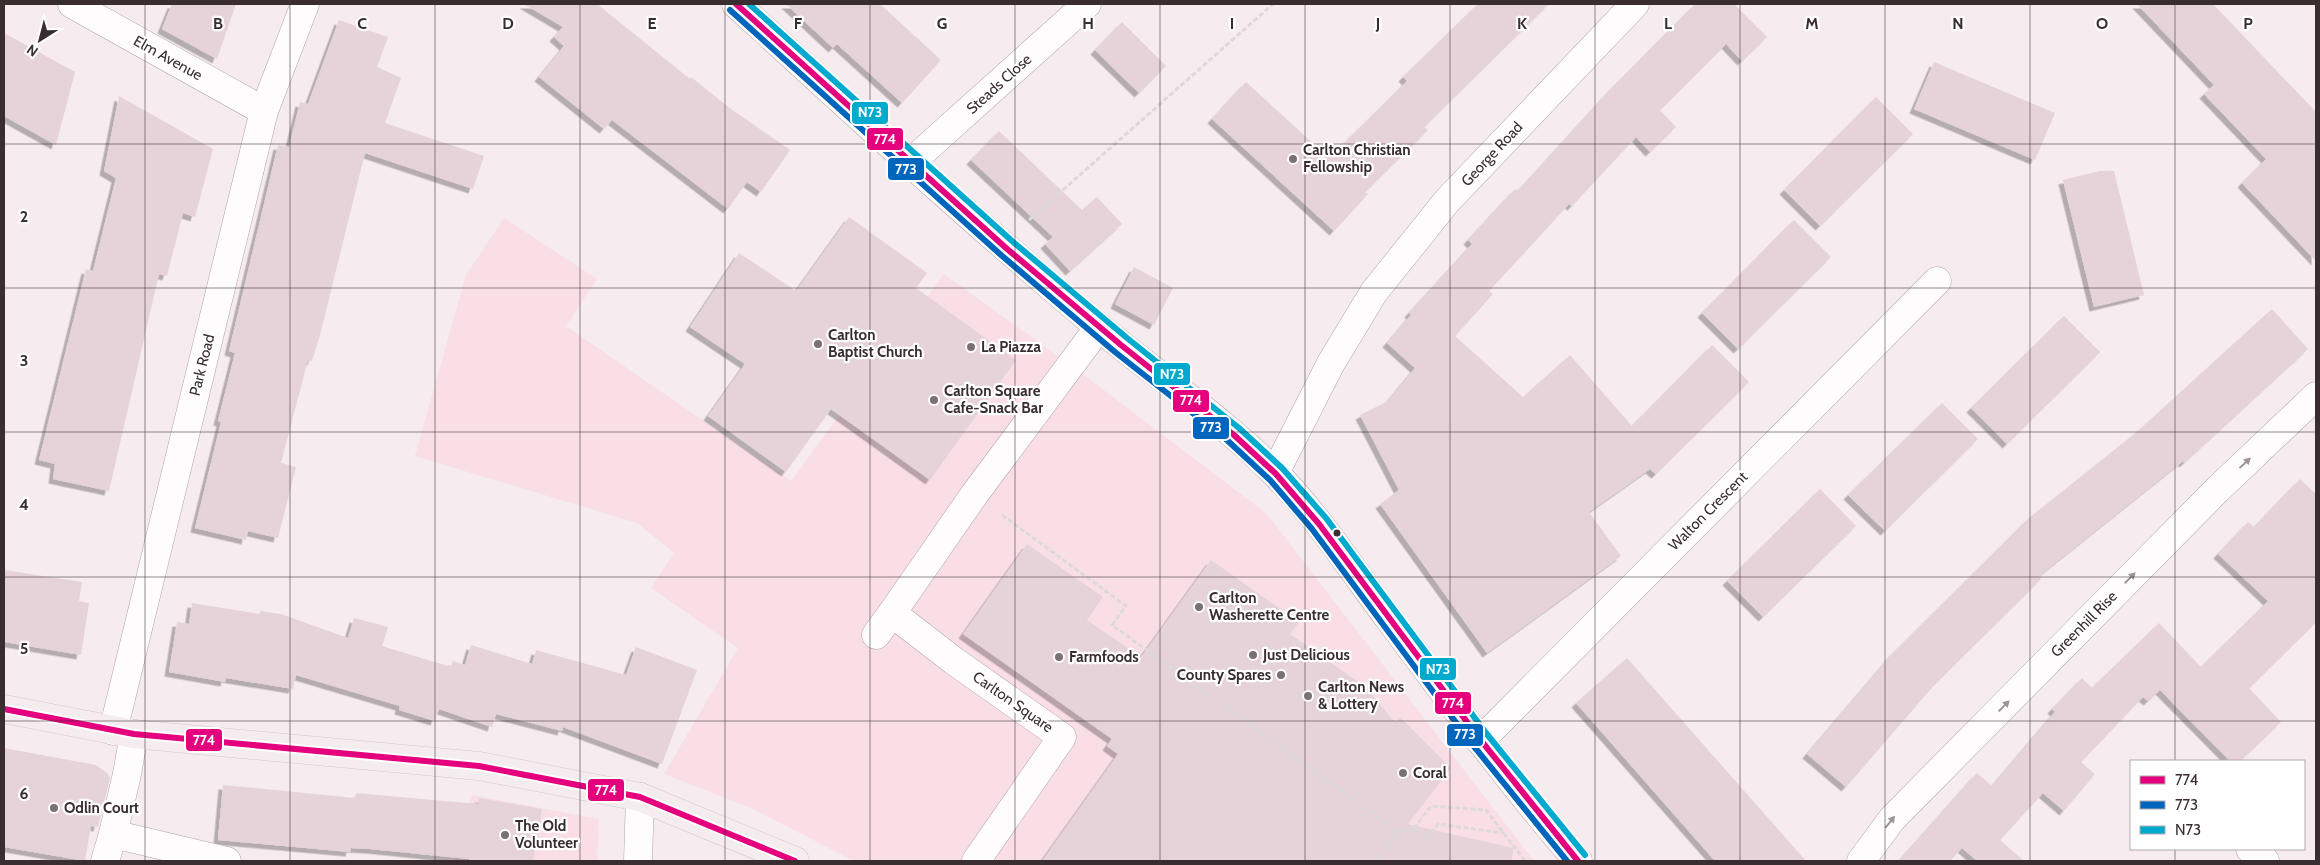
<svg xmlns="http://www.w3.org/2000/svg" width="2320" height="865" viewBox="0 0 2320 865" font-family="Cabin,sans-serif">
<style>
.built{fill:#fadee6}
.building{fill:#e6d3d9;filter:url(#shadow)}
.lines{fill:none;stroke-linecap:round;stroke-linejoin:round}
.minor-casing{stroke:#b0a5a8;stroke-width:29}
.major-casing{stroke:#d0cacb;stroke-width:29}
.path{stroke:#ddd9da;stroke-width:3;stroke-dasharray:5 2.5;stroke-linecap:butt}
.minor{stroke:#fefcfc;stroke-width:28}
.major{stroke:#f5ecef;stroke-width:28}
.bus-1-casing{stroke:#fff;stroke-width:10}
.bus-2-casing{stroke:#fff;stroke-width:10}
.bus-3-casing{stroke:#fff;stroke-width:10}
.bus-1{stroke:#e5007d;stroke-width:6}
.bus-2{stroke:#0065bd;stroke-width:6}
.bus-3{stroke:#00a9ce;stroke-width:6}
.oneway{fill:#9c9496}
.grid{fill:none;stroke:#392d30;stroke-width:1;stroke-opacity:0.55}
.poi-dot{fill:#7b7072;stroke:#fff;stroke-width:2}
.bus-dot{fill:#392d30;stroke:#fff;stroke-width:2}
.labels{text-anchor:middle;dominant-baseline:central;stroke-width:4.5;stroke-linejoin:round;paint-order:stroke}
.street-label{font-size:15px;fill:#392d30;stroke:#fff}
.poi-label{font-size:15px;font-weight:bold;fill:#392d30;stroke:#fff;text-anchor:start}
.grid-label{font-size:16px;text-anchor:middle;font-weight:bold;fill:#392d30;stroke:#fff;stroke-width:4.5;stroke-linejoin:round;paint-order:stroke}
.line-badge{stroke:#fff;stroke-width:2}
.badge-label{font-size:14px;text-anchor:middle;font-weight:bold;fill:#fff}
</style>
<defs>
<filter id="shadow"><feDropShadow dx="-4.5" dy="4.5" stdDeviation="0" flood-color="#0004"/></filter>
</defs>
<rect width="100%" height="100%" fill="#f6ebee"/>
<!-- built -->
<g class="built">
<polygon points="504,218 597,279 566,326 791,481 944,274 1084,375 1267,514 1534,861 854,861 751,808 664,774 738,648 651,588 674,553 637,523 415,456 466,275"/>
<polygon points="472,795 599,819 597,861 454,861"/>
</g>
<!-- building -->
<g class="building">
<polygon points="172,4 236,4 217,59 162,29"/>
<polygon points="524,4 597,4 690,79 691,77 731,109 790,150 761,192 747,182 728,209 612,120 604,129 539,77 564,46 554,37 563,27"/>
<polygon points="786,4 880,4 941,60 902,103 837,44 833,48"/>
<polygon points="1478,4 1549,4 1424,127 1428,130 1365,192 1368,194 1334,231 1212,119 1246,82 1329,158 1407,81 1403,77"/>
<polygon points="1695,4 1734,4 1767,37 1742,61 1726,44 1660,110 1676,127 1650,152 1636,137 1572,206 1569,204 1489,291 1493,294 1455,336 1523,397 1570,355 1632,426 1712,345 1749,382 1656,474 1650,469 1589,512 1621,556 1487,653 1380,504 1399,490 1360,415 1388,401 1415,368 1387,343 1411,315 1409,313 1472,244 1468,240 1515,189 1518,191 1610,90"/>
<polygon points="2137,4 2213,4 2316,112 2316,261 2242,183 2266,159 2204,94 2214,85"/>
<polygon points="339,20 388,37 377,67 401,78 385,123 484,156 473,189 365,153 320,335 312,361 308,360 281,463 296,467 278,538 248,531 246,540 195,528 221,422 218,421 235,353 229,351 278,145 289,147 300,102 308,104"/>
<polygon points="1122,22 1166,66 1139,93 1095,50"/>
<polygon points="4,33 75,72 56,145 4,116"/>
<polygon points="1934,62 2055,113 2035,160 1914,109"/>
<polygon points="119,96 213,149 195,217 183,213 167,276 159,274 109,491 53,479 55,464 39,460 86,269 93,271 116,178 104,171"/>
<polygon points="1876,97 1913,134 1820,226 1784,190"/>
<polygon points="999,131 1082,210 1097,197 1122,224 1070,271 1045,244 1053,237 971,160"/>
<polygon points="2100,171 2114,171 2144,295 2094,307 2063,180"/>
<polygon points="849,217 927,273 916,288 1016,360 930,480 831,409 786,472 708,416 745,364 690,327 739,253 796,291"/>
<polygon points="1794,220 1831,257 1738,349 1702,313"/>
<polygon points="1134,267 1173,288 1154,325 1115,304"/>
<polygon points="2272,309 2308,349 2184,463 2183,461 2039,576 2041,579 1935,684 1846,787 1807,754 1894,652 2029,518 2138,431"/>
<polygon points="2064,316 2100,352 2007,444 1971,408"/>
<polygon points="1942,403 1978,439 1885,531 1848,495"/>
<polygon points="2300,479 2316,494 2316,622 2249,688 2281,722 2240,761 2230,761 2160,690 2148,701 2143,697 2081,762 2095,774 2064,811 2043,793 2000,840 2024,861 1977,861 1962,848 1950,861 1899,861 1977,773 1992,786 2055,712 2052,709 2082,678 2092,688 2159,623 2201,667 2268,601 2218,554 2248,522 2254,527"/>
<polygon points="1820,489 1856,526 1763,617 1727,581"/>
<polygon points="1027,544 1103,597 1087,620 1141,657 1211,560 1299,622 1290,634 1367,688 1396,724 1400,717 1451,768 1408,824 1513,848 1512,861 1042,861 1118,754 1107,746 1112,739 963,634"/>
<polygon points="4,570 82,582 79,601 89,603 81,655 4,642"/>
<polygon points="192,603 260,614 260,611 281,614 348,638 354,618 388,627 382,646 451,667 453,661 465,665 471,645 532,664 536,650 626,675 636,647 697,670 662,764 563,727 562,731 496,714 492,727 439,709 435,721 399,710 400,706 296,675 293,689 226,678 225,682 169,672 177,622 189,624"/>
<polygon points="1627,658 1806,861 1715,861 1576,703"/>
<polygon points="4,748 96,765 108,774 110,778 98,827 91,826 85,861 4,847"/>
<polygon points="223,785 355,798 356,793 478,804 479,798 542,809 533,861 469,861 469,859 370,849 351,848 350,852 218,840"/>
</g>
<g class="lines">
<defs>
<g id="minor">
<polyline points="72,4 264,111"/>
<path d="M736 4C855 113 974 223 1099 327 1157 376 1222 419 1276 474 1317 516 1349 565 1384 612 1447 697 1509 781 1578 861"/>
<polyline points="910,163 1087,4"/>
<polyline points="1275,473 1331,363 1374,292 1447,201 1635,4"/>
<polyline points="892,613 974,495 1099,327"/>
<polyline points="876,635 892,613 954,661 1062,737 976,861"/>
<polyline points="113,731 264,111 305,4"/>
<polyline points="134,734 127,774 113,834 227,861"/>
<polyline points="1480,741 1937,281"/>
<polyline points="2250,849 2265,861"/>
<polyline points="105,861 113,834"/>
<polyline points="638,861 640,797"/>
<polyline points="1861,861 1892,819 2218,489 2316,396"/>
</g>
<polyline id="major" points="4,709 134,734 479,766 640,797 795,861"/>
</defs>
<!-- minor casing -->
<use href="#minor" class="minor-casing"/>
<!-- major casing -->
<use href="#major" class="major-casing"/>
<!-- path -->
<g class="path">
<polyline points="1029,220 1273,4"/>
<polyline points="1002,515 1126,606 1112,625 1398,832"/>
<polyline points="1414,828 1427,838 1438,824 1504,833"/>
<polyline points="1376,861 1398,832 1414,828 1431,806 1486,810 1525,861"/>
</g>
<!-- minor -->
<use href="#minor" class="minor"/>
<!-- major -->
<use href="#major" class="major"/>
<defs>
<g id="bus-1">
<polyline points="736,4 1006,248 1121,345 1234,435 1276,474 1319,524 1479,738 1578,861"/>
<polyline points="4,709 134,734 479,766 640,797 795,861"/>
</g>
<polyline id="bus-2" points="730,10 1001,255 1115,352 1228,441 1270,480 1312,529 1472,744 1567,861"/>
<polyline id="bus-3" points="749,4 1012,241 1127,338 1239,428 1282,468 1326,518 1486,733 1585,855"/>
</defs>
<!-- bus-1 casing -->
<use href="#bus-1" class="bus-1-casing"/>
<!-- bus-2 casing -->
<use href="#bus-2" class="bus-2-casing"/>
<!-- bus-3 casing -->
<use href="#bus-3" class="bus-3-casing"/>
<!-- bus-1 -->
<use href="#bus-1" class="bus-1"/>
<!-- bus-2 -->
<use href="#bus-2" class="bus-2"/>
<!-- bus-3 -->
<use href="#bus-3" class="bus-3"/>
</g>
<!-- one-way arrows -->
<defs><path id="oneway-solid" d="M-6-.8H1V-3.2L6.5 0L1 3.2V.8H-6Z" transform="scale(1.25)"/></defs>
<g class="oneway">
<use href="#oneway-solid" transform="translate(2245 463) rotate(-43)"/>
<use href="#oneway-solid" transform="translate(2130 578) rotate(-45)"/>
<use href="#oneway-solid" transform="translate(2004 706) rotate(-45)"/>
<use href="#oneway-solid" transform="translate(1890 822) rotate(-51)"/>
</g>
<!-- grid -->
<path class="grid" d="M145 4V861M290 4V861M435 4V861M580 4V861M725 4V861M870 4V861M1015 4V861M1160 4V861M1305 4V861M1450 4V861M1595 4V861M1740 4V861M1885 4V861M2030 4V861M2175 4V761M4 144H2316M4 288H2316M4 432H2316M4 577H2316M4 721H2316M2175 849V861"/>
<!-- markers -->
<g class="poi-dot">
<circle cx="1293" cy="159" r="5"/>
<circle cx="818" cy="344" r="5"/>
<circle cx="971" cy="347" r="5"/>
<circle cx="934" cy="400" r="5"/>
<circle cx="1199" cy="607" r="5"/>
<circle cx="1253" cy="655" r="5"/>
<circle cx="1059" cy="657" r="5"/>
<circle cx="1281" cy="675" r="5"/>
<circle cx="1308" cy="696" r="5"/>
<circle cx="1403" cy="773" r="5"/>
<circle cx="54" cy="808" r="5"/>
<circle cx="505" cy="835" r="5"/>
</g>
<circle class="bus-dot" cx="1337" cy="533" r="4.5"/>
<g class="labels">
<!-- street labels -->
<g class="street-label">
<text transform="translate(168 58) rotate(29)">Elm Avenue</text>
<text transform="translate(999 84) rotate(-42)">Steads Close</text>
<text transform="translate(1492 154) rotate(-47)">George Road</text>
<text transform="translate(202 365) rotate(-76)">Park Road</text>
<text transform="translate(1708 511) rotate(-45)">Walton Crescent</text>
<text transform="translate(2084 624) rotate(-45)">Greenhill Rise</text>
<text transform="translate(1013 702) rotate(35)">Carlton Square</text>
</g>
<!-- poi labels -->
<g class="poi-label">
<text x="1303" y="150">Carlton Christian<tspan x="1303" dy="17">Fellowship</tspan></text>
<text x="828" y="335">Carlton<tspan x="828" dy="17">Baptist Church</tspan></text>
<text x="981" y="347">La Piazza</text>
<text x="944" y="391">Carlton Square<tspan x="944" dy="17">Cafe-Snack Bar</tspan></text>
<text x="1209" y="598">Carlton<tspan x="1209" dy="17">Washerette Centre</tspan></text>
<text x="1263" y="655">Just Delicious</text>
<text x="1069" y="657">Farmfoods</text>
<text x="1271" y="675" text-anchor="end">County Spares</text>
<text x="1318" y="687">Carlton News<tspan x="1318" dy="17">&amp; Lottery</tspan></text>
<text x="1413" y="773">Coral</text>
<text x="64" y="808">Odlin Court</text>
<text x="515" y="826">The Old<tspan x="515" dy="17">Volunteer</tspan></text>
</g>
</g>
<g class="grid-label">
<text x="218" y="29">B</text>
<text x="362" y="29">C</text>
<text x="508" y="29">D</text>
<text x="652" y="29">E</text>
<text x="798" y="29">F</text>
<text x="942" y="29">G</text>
<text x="1088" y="29">H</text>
<text x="1232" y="29">I</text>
<text x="1378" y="29">J</text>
<text x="1522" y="29">K</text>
<text x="1668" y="29">L</text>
<text x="1812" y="29">M</text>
<text x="1958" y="29">N</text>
<text x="2102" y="29">O</text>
<text x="2248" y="29">P</text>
<text x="24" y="222">2</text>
<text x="24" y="366">3</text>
<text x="24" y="510">4</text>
<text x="24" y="654">5</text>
<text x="24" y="799">6</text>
</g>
<g class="line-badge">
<rect x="851" y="101" width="38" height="24" rx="5" fill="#00a9ce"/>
<rect x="866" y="127" width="38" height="24" rx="5" fill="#e5007d"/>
<rect x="887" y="157" width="38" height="24" rx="5" fill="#0065bd"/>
<rect x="1153" y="362" width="38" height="24" rx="5" fill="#00a9ce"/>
<rect x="1172" y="389" width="38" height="24" rx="5" fill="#e5007d"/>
<rect x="1192" y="416" width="38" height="24" rx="5" fill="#0065bd"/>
<rect x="1419" y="657" width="38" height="24" rx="5" fill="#00a9ce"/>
<rect x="1434" y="691" width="38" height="24" rx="5" fill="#e5007d"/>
<rect x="1446" y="723" width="38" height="24" rx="5" fill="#0065bd"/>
<rect x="185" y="728" width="38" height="24" rx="5" fill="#e5007d"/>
<rect x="587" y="778" width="38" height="24" rx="5" fill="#e5007d"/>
</g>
<g class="badge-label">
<text x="870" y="117">N73</text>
<text x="885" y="144">774</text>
<text x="906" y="174">773</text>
<text x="1172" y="379">N73</text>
<text x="1191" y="405">774</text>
<text x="1211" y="432">773</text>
<text x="1438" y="674">N73</text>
<text x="1453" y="708">774</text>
<text x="1465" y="739">773</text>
<text x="204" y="745">774</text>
<text x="606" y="795">774</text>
</g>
<!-- border -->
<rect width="2320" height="865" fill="none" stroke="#392d30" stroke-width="10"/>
<!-- legend -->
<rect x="2130" y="760" width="175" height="90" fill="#ffffff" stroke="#b0abac"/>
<rect x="2140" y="776" width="25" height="8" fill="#e5007d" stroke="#b0abac"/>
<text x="2175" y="785" font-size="15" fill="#392d30">774</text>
<rect x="2140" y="801" width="25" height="8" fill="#0065bd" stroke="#b0abac"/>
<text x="2175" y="810" font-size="15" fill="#392d30">773</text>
<rect x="2140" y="826" width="25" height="8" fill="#00a9ce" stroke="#b0abac"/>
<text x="2175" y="835" font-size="15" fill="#392d30">N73</text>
<!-- north arrow -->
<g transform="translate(40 40) rotate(216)" stroke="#ffffff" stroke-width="4" paint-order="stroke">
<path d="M0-4L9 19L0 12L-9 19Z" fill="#392d30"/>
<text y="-8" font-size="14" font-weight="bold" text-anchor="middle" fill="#392d30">N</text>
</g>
</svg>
